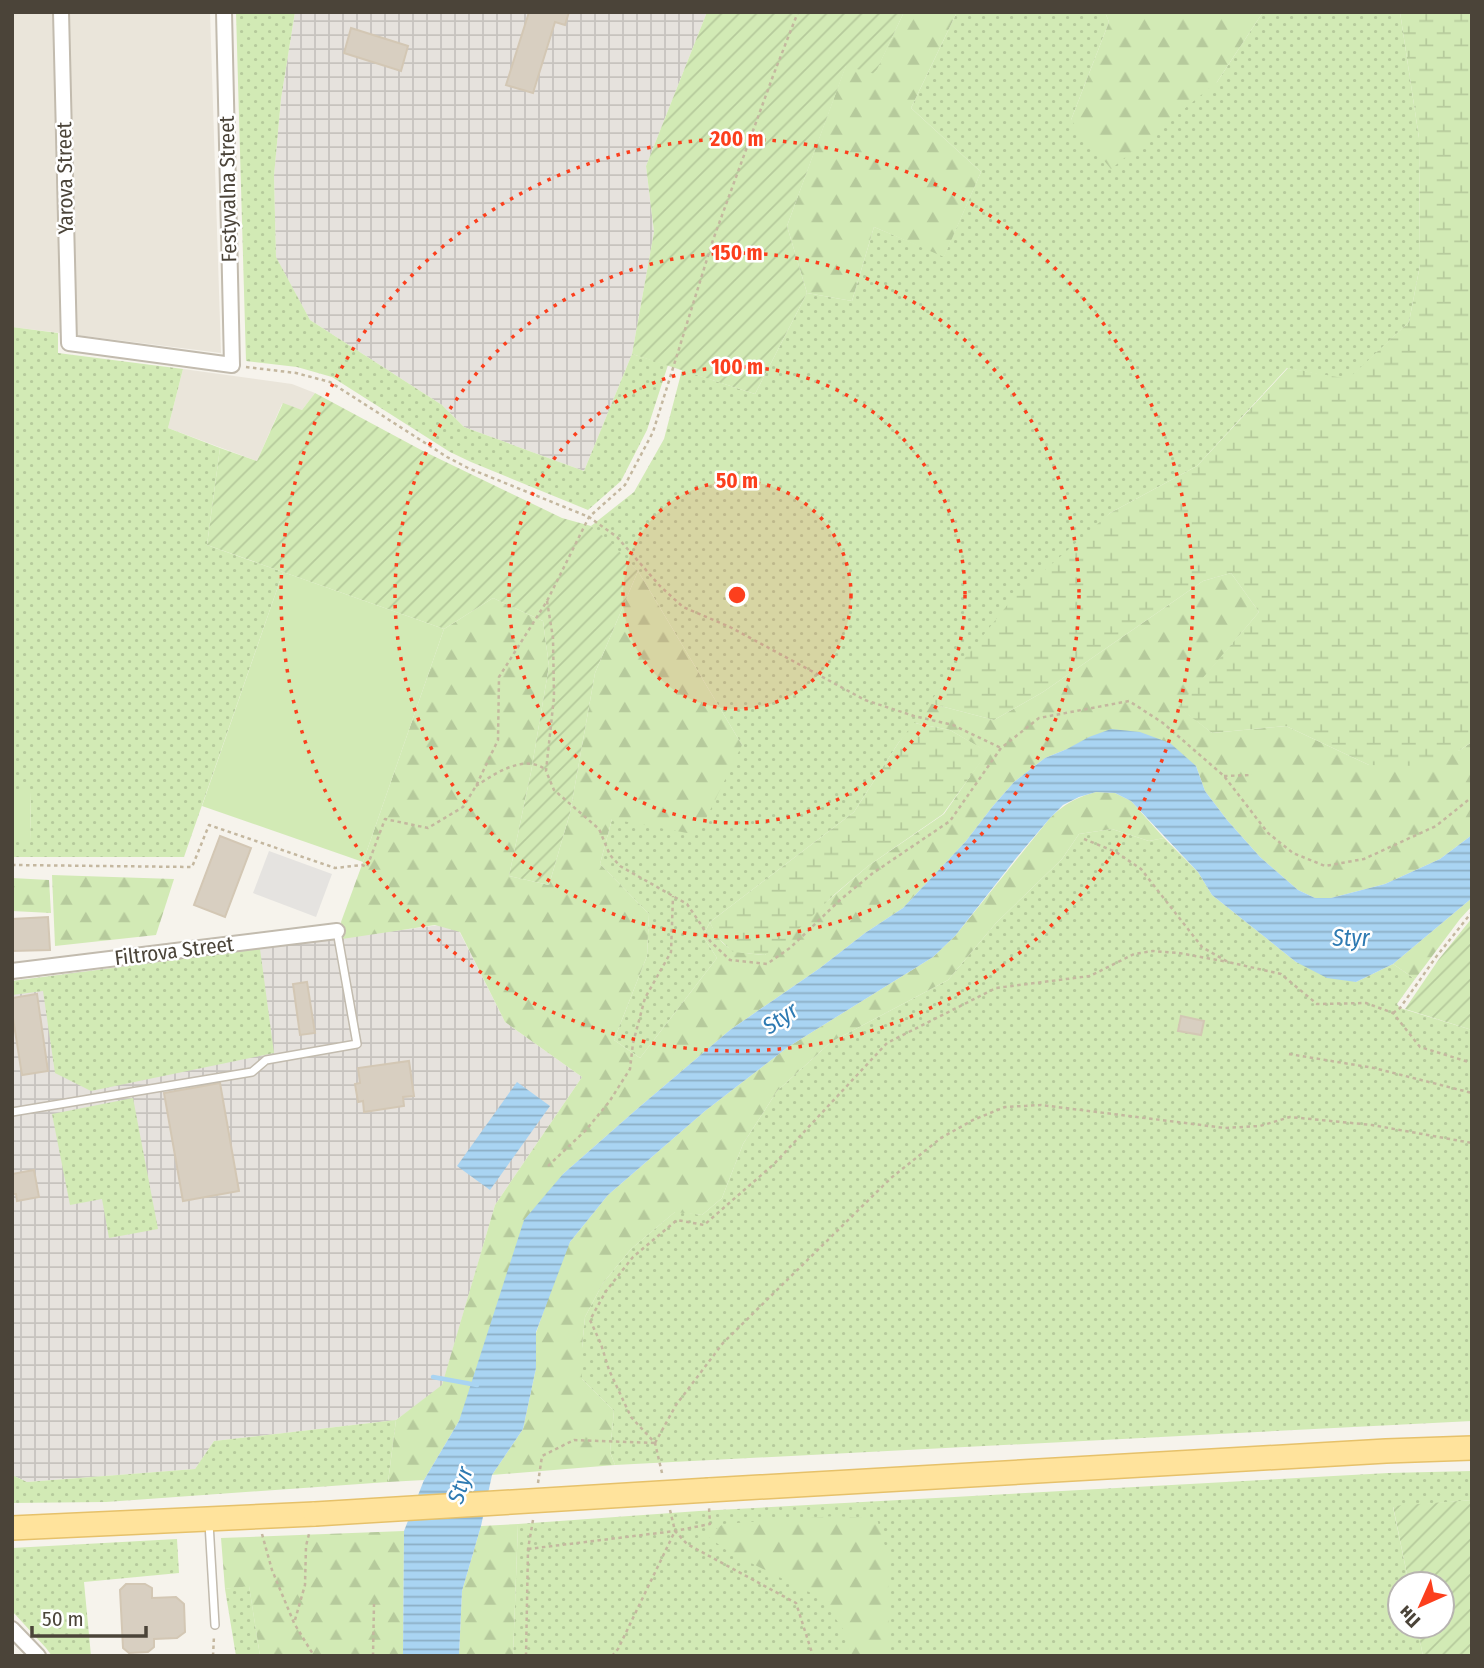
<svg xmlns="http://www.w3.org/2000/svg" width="1484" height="1668" viewBox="0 0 1484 1668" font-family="'Fira Sans Condensed',sans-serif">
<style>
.residential{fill:#eae5da}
.industrial{fill:url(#industrial-grid)}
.grass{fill:url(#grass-dots)}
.forest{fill:url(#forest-firs)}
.wetland{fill:url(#wetland-marsh)}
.garden{fill:url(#garden-furrows)}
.pitch{fill:#d2eab5}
.parking{fill:#e5e3e0}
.water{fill:url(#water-rules)}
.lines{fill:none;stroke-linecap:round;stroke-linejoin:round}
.stream{stroke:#a9d4f2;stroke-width:4.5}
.building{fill:#d8cfc1;stroke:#d3c7b4;stroke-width:2}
.service-casing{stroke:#c2bbae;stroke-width:10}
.minor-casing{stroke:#c2bbae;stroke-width:18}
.primary-casing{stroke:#e6c16a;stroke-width:26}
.path{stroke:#c4b79f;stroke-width:2.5;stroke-dasharray:3.5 3.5;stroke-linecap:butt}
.service{stroke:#fff;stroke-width:7}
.minor{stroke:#fff;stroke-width:14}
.primary{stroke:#ffe39c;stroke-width:23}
.primary-bridge-casing{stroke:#e6c16a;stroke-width:26;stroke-linecap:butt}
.primary-bridge{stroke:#ffe39c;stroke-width:23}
.ring{fill:none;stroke:#fc3f1d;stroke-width:3.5;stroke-dasharray:3.5 7}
.labels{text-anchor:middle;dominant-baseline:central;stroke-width:5;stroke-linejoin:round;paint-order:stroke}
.street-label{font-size:21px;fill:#4b4439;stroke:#fff}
.water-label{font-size:23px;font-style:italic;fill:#2e7ab2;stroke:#fff}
.centre{fill:#fc3f1d;stroke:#fff;stroke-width:3.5}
.ring-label{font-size:21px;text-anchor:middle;font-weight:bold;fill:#fc3f1d;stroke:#fff;stroke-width:5;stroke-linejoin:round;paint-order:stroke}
</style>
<defs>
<pattern id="industrial-grid" width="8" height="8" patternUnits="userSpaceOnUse" patternTransform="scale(1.75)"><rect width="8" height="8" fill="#e6e2dd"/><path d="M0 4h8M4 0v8" fill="none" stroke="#c7c3be"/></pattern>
<pattern id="grass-dots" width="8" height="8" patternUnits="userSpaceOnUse" patternTransform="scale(1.75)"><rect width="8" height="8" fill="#d2eab5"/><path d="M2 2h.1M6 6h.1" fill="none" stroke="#b6ca9c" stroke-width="1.8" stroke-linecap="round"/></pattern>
<pattern id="forest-firs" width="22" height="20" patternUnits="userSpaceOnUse" patternTransform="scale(1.75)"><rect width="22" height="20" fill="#d2eab5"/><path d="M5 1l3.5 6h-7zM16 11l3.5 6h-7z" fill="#b6ca9c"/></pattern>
<pattern id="wetland-marsh" width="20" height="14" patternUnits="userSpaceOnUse" patternTransform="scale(1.75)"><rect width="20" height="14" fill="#d2eab5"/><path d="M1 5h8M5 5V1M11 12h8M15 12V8" fill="none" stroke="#b6ca9c"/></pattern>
<pattern id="garden-furrows" width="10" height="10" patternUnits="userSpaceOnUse" patternTransform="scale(1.75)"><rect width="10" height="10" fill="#d2eab5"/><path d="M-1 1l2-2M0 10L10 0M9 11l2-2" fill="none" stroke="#b6ca9c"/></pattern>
<pattern id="water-rules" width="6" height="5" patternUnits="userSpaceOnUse" patternTransform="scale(1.75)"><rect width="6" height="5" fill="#a9d4f2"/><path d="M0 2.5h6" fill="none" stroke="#8caec5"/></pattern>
</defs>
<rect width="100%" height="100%" fill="#f6f3ec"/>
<!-- residential -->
<g class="residential">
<polygon points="12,12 210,12 221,353 12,327"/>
<polygon points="183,369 292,384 315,393 302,410 282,404 257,461 168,428"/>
</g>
<!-- industrial -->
<g class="industrial">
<polygon points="295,12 707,12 646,166 654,232 632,354 584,471 464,427 442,405 310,320 276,258 274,176 281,99"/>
<polygon points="455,923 505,1022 582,1077 495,1205 442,1386 396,1420 214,1441 195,1469 27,1482 12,1475 12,981"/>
</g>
<!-- grass -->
<g class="grass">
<polygon points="236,12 295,12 281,99 274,176 276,257 310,320 442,405 464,427 584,471 632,354 668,365 647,430 621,481 588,510 471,462 450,452 332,377 297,367 246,361"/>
<polygon points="957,12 1105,12 1109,22 1071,120 1217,82 1263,12 1400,12 1419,138 1420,265 1409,322 1348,380 1287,368 1197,466 1110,513 899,742 854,812 710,922 703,936 717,958 640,1058 614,1040 647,956 649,914 600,864 612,819 742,745 638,571 591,526 634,492 664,439 682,370 755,394 807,293 852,301 874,227 944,256 981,172 911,108"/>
<polygon points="12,327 58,333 58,353 183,369 168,428 220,448 207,545 283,572 184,857 12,857 12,841 30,841 31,792 12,792"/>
<polygon points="1112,829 1149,841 1164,838 1198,872 1212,895 1296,962 1356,982 1393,964 1415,979 1397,1004 1400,1008 1472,1030 1472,1421 615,1465 610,1452 614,1411 582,1379 582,1348 585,1317 603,1283 631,1249 676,1211 702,1215 722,1198 743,1144 777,1091 831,1042 948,980 996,923 1062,859 1079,834"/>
<polygon points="260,949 274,1053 91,1091 55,1073 43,991 12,995 12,981"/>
<polygon points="133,1098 158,1229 109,1238 102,1199 70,1205 52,1114"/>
<polygon points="396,1420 388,1482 106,1502 12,1503 12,1475 27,1482 195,1469 214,1441"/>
<polygon points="1472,1471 1472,1500 1393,1507 1409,1584 1400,1584 1400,1626 1417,1626 1423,1656 513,1656 518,1524 699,1511 1388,1473"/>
<polygon points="177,1539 179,1573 84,1582 91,1656 52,1656 46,1648 12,1611 12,1548"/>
<polygon points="249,1585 260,1656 236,1656 225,1589"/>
</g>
<!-- forest -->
<g class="forest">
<polygon points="904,12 957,12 911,108 981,172 944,257 874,227 852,301 807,293 787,226 846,65 875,73"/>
<polygon points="1105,12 1263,12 1217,82 1111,169 1071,120 1109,22"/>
<path d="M638 571 742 745 698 835 612 819 600 864 649 914 647 956 614 1040 640 1058 717 958 703 936 710 922C724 953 734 952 765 955L868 866 944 814 987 752 950 730 914 723 929 703 994 720 1043 692 1203 581 1231 573 1259 612 1179 707 1212 733 1286 726 1369 765 1460 750 1472 742V835L1440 859 1385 884 1331 898H1315L1298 890 1260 857 1227 820 1205 791 1196 766 1067 749 1045 758 1014 782 993 806 966 841 903 908 865 933 820 968 730 1030 637 1109 563 1174 459 1421 424 1480 388 1482 396 1420 442 1385 495 1205 582 1077 505 1022 460 932 435 925 342 939 341 922 363 862 444 629 493 598 543 621 549 666 531 772 509 876 549 885 570 813 595 673Z"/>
<path d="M1096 792 1115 793 1131 801 1164 838 1149 841 1112 829 1079 834 1062 859 996 923 948 980 831 1042 777 1091 743 1144 722 1198 702 1215 675 1212 631 1249 603 1283 585 1317 582 1348V1379L614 1411 610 1452 615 1465 492 1475 523 1429 536 1368V1333L559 1267 570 1242 608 1195 705 1111 788 1047 933 957 955 936 1050 818C1066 803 1075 798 1096 792Z"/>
<polygon points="52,875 174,879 156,935 55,946"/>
<polygon points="12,878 49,880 51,913 12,911"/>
<polygon points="1472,898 1472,906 1460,919 1415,979 1393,964"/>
<polygon points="836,1516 877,1519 888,1556 889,1656 848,1656 850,1639 821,1598 729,1552 707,1536 723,1524"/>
<polygon points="518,1524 513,1656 459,1656 462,1591 481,1526"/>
<polygon points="404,1531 403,1656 260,1656 249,1586 225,1589 221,1538"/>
</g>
<!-- wetland -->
<g class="wetland">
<polygon points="1400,12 1472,12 1472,742 1460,750 1424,766 1369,765 1286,726 1212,733 1178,707 1259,612 1231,573 1203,581 1043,692 994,720 929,703 1013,598 1110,513 1197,466 1288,368 1348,379 1409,322 1420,265 1419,138"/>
<polygon points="914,723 950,730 988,752 943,814 868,866 835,894 785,942 765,955 733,952 716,936 710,922 854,812 899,742"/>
</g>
<!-- garden -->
<g class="garden">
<polygon points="707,12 904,12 875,74 846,66 787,226 807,293 755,394 632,354 654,232 646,166"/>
<polygon points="315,393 423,451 562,518 591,526 611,543 638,571 595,673 570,813 549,885 509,876 531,772 549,666 543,621 493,598 444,629 207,545 220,448 257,461 283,403 302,410"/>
<polygon points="1472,918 1472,1030 1405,1009 1439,959"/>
<polygon points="1472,1500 1472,1656 1423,1656 1417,1626 1442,1626 1442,1584 1409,1584 1393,1506"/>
</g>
<!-- pitch -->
<g class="pitch">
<polygon points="283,572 444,629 363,862 202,806"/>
<polygon points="12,792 31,792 30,841 12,841"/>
</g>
<!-- parking -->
<polygon class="parking" points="269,851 332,874 316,917 253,893"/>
<!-- water -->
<g class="water">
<polygon points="1111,729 1140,732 1170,743 1196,766 1205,791 1227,820 1260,857 1298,890 1315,898 1331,898 1385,884 1440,859 1472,835 1472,898 1393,964 1356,982 1327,978 1296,962 1212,895 1198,872 1131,801 1115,793 1096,792 1079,797 1063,805 1050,818 1017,857 955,936 933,957 788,1047 705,1111 608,1195 570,1242 536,1332 536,1368 523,1429 492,1475 481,1526 462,1591 459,1656 403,1656 404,1531 424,1480 459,1421 524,1220 563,1174 637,1109 730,1030 820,968 865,933 903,908 966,841 993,806 1014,782 1045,758 1067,749 1089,737"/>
<polygon points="517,1082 550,1106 490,1190 457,1166"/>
</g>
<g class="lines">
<!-- stream -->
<polyline class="stream" points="433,1377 477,1385"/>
</g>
<!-- building -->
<g class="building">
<polygon points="529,12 569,12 565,25 555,22 533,93 506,85"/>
<polygon points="351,28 408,46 401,71 344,53"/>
<polygon points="220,836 251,848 225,917 194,905"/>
<polygon points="48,917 50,950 12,951 12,919"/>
<polygon points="307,982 315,1033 300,1035 293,984"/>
<polygon points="37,994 48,1071 22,1075 12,1012 12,998"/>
<polygon points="1181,1016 1204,1021 1201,1035 1178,1031"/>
<polygon points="409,1061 414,1096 403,1097 404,1106 364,1112 363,1101 358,1102 355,1084 360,1083 358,1068"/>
<polygon points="220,1083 239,1191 183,1201 164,1093"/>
<polygon points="34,1170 39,1197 17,1201 16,1194 12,1194 12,1174"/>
<polygon points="126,1584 145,1584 152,1588 152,1598 176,1597 184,1604 185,1632 177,1638 154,1639 154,1647 148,1652 129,1653 123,1648 120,1590"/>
</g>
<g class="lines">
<defs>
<g id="service">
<polyline points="12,1112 252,1072 266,1060 357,1044 337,931"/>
<polyline points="209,1523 215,1625"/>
</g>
<g id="minor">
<polyline points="61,12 69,343 232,365 224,12"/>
<polyline points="12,971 337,931"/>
<polyline points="12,1629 38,1656"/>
</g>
<g id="primary">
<polyline points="709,1490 1386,1451 1472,1448"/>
<polyline points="12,1528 315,1514"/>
</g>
</defs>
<!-- service casing -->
<use href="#service" class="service-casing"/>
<!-- minor casing -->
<use href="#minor" class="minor-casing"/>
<!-- primary casing -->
<use href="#primary" class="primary-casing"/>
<!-- path -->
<g class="path">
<polyline points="246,367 296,373 330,382 447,457 468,468 589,517 617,537 660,586 683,607 730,627 865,700 914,716 953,725 1001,748"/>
<polyline points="547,601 553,638 554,697 546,771 554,790 599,829 610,855 620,866 687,904 702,926 710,941 730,960 767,964 790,948 840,900 873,873 950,821 1001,748 1039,718 1129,701 1163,723 1224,776 1268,833 1293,853 1325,866 1364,859 1436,826 1472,797"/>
<polyline points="1224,776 1252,775"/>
<path d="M476 786C494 774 525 753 546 770"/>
<polyline points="1084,839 1116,852 1141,869 1202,947 1228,962 1281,974 1317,1004 1366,1003 1393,1013 1420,1047 1472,1063"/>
<polyline points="12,865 192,867 209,825 335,868 362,865 367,867 385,819 428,828 463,807 476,786 498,740 499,677 547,601 589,517 625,485 653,432 713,240 773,76 798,12"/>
<polyline points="1393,1013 1400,1008 1436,957 1472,912"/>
<polyline points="1289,1054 1374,1068 1472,1093"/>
<polyline points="548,1166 586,1130 609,1102 630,1069 633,1043 645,998 671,952 673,896"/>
<polyline points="655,1443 676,1405 723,1343 891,1178 941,1138 973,1120 1005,1107 1041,1105 1225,1128 1260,1126 1290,1117 1372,1125 1472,1143"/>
<polyline points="662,1473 655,1443 631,1417 609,1370 601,1344 590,1320 606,1291 633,1257 677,1220 704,1225 774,1164 887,1043 996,988 1090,976 1134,954 1153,951 1179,953 1228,962"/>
<polyline points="538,1483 542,1456 574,1440 655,1443"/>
<polyline points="670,1510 675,1531 687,1544 796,1603 813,1656"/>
<polyline points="262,1534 272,1570 294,1623 314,1656"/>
<polyline points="528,1549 675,1531 710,1524 709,1507"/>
<polyline points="295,1620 305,1585 306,1546 309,1534"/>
<polyline points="213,1656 214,1636"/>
<polyline points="373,1656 374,1604"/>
<polyline points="526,1656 528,1549 533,1520"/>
<polyline points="612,1656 618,1649 675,1531"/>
</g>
<!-- service -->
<use href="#service" class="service"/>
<!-- minor -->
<use href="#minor" class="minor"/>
<!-- primary -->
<use href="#primary" class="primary"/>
<defs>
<polyline id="primary-bridge" points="315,1514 709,1490"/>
</defs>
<!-- primary-bridge casing -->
<use href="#primary-bridge" class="primary-bridge-casing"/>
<!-- primary-bridge -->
<use href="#primary-bridge" class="primary-bridge"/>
</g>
<!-- distance rings -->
<circle cx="737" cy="595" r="114" fill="#fc3f1d" fill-opacity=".12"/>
<g class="ring">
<circle cx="737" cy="595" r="114"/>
<circle cx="737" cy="595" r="228"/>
<circle cx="737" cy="595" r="342"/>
<circle cx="737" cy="595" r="456"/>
</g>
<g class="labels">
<!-- street labels -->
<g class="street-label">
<text transform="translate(65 178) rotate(-91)">Yarova Street</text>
<text transform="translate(228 189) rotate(-91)">Festyvalna Street</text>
<text transform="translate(174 951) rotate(-7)">Filtrova Street</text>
</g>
<!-- water labels -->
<g class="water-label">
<text x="1351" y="938">Styr</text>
<text transform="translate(780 1018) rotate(-35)">Styr</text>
<text transform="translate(460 1485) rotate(-73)">Styr</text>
</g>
</g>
<circle cx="737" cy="595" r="10" class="centre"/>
<g class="ring-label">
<text x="737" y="146">200 m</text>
<text x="737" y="260">150 m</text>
<text x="737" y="374">100 m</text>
<text x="737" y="488">50 m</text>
</g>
<!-- border -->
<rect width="1484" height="1668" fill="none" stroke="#4b4439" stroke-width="28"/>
<!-- north arrow -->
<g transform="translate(1421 1605) rotate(225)"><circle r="33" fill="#ffffff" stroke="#b7b4b0" stroke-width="2"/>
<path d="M0-5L12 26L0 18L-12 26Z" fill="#fc3f1d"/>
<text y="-10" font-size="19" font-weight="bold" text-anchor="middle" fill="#4b4439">Пн</text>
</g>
<!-- scale -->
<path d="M32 1626v10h114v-10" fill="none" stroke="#4b4439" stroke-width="3.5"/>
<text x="42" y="1626" font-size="21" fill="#4b4439" stroke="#ffffff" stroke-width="5" paint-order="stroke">50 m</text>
</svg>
